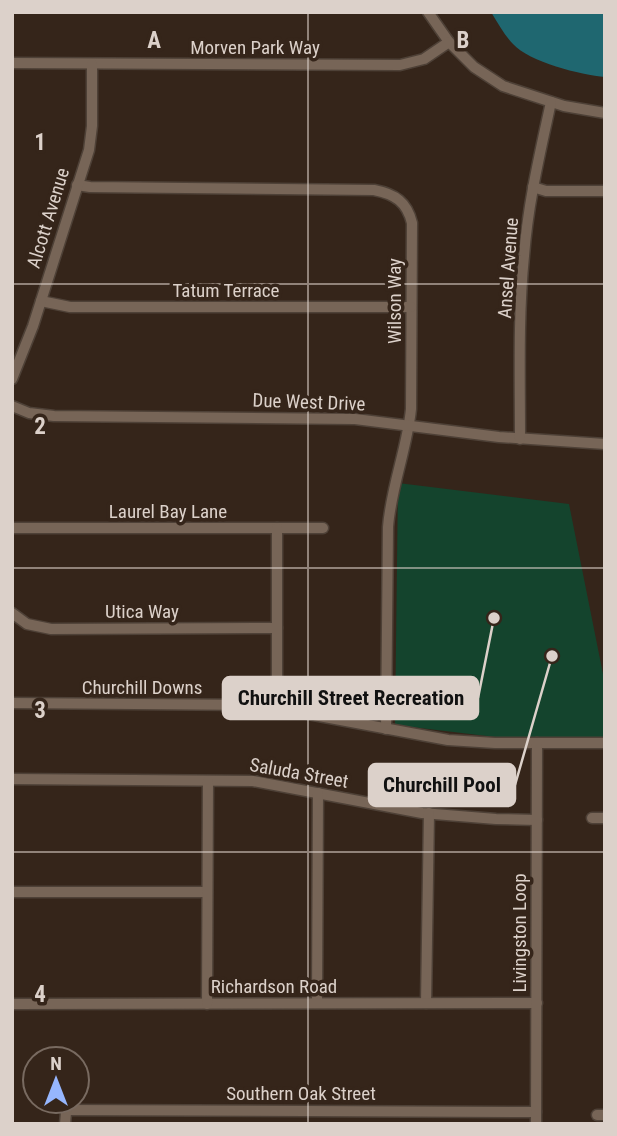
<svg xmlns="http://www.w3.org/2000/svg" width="617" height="1136" viewBox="0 0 617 1136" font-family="'Roboto Condensed',sans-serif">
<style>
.green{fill:#14442d}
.water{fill:#1f6770}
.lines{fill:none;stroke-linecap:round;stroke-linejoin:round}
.minor-casing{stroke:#4e4137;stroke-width:13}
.minor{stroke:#776557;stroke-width:10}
.grid{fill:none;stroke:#dcd1ca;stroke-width:2;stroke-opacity:0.55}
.labels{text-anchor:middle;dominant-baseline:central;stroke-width:7;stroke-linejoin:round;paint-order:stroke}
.street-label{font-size:19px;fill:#dcd1ca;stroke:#35251a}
.grid-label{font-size:23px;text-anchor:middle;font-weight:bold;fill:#dcd1ca;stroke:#35251a;stroke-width:7;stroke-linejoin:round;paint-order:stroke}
.leader{fill:none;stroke:#dcd1ca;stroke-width:2.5}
.callout-dot{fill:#dcd1ca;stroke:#35251a;stroke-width:2.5}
.callout{fill:#dcd1ca;stroke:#dcd1ca;stroke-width:2.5}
.callout-label{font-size:21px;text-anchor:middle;font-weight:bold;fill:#111}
</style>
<rect width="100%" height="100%" fill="#35251a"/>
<!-- green -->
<polygon class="green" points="398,483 569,504 605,684 605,737 495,737 395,725"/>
<!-- water -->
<path class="water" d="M491 12H605V77C581 75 529 62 513 44 504 35 498 23 491 12Z"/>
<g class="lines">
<defs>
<g id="minor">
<polyline points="428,12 449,42 474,67 503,86 564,106 605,113"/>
<polyline points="12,63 400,65 424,59 449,42"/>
<path d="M77 185 90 187 374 190C395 194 407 202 412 223L411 409C407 449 391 487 388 527L386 729"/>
<polyline points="533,187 546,191 605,191"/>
<polyline points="41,301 70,307 411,307"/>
<polyline points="12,379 33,326 89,150 92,126 92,64"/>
<polyline points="12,406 29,413 54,416 355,419 499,437 605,444"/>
<path d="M520 439C520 378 518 316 524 256 528 203 540 153 551 102"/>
<polyline points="12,528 323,528"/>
<polyline points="12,613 27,624 51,629 277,628"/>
<polyline points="12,703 260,705 448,740 495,743 605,743"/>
<polyline points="277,709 277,528"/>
<polyline points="12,779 253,781 422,813 496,819 537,820"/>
<polyline points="592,818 605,818"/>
<polyline points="12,892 207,892"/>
<polyline points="317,1003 318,793"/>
<polyline points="426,1003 429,813"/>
<polyline points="12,1004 537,1003"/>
<polyline points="207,1004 208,781"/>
<polyline points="66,1110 536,1112"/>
<polyline points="597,1115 605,1115"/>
<polyline points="65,1124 67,1101"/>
<polyline points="536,1124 537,743"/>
</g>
</defs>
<!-- minor casing -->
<use href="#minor" class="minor-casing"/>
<!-- minor -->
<use href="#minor" class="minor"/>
</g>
<!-- grid -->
<path class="grid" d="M308 12V1124M12 284H605M12 568H605M12 852H605"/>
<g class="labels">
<!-- street labels -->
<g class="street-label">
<text x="255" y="47">Morven Park Way</text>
<text transform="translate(48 218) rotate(-73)">Alcott Avenue</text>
<text transform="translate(508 268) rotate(-86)">Ansel Avenue</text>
<text x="226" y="290">Tatum Terrace</text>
<text transform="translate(394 301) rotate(-90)">Wilson Way</text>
<text transform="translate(309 402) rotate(2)">Due West Drive</text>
<text x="168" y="511">Laurel Bay Lane</text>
<text x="142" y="611">Utica Way</text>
<text x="142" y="687">Churchill Downs</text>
<text transform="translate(299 773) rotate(10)">Saluda Street</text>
<text transform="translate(519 933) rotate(-90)">Livingston Loop</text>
<text x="274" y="986">Richardson Road</text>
<text x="301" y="1093">Southern Oak Street</text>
</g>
</g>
<g class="grid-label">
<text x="154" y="48">A</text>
<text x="463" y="48">B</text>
<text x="40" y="150">1</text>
<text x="40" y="434">2</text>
<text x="40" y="718">3</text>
<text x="40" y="1002">4</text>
</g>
<!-- callouts -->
<path class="leader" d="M494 618L478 698M552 656L515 785"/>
<g class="callout-dot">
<circle cx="494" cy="618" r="7"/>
<circle cx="552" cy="656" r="7"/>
</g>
<g class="callout">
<rect x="223" y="677" width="255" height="42" rx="7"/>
<rect x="369" y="764" width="146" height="42" rx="7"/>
</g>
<g class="callout-label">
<text x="351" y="705">Churchill Street Recreation</text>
<text x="442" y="792">Churchill Pool</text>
</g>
<!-- border -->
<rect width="617" height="1136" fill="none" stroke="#dcd1ca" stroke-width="28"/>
<!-- north arrow -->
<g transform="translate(56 1080)"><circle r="33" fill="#35251a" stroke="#786a60" stroke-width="2"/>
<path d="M0-5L12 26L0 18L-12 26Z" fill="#96b6fd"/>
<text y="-10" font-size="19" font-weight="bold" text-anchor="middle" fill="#dcd1ca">N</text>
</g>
</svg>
